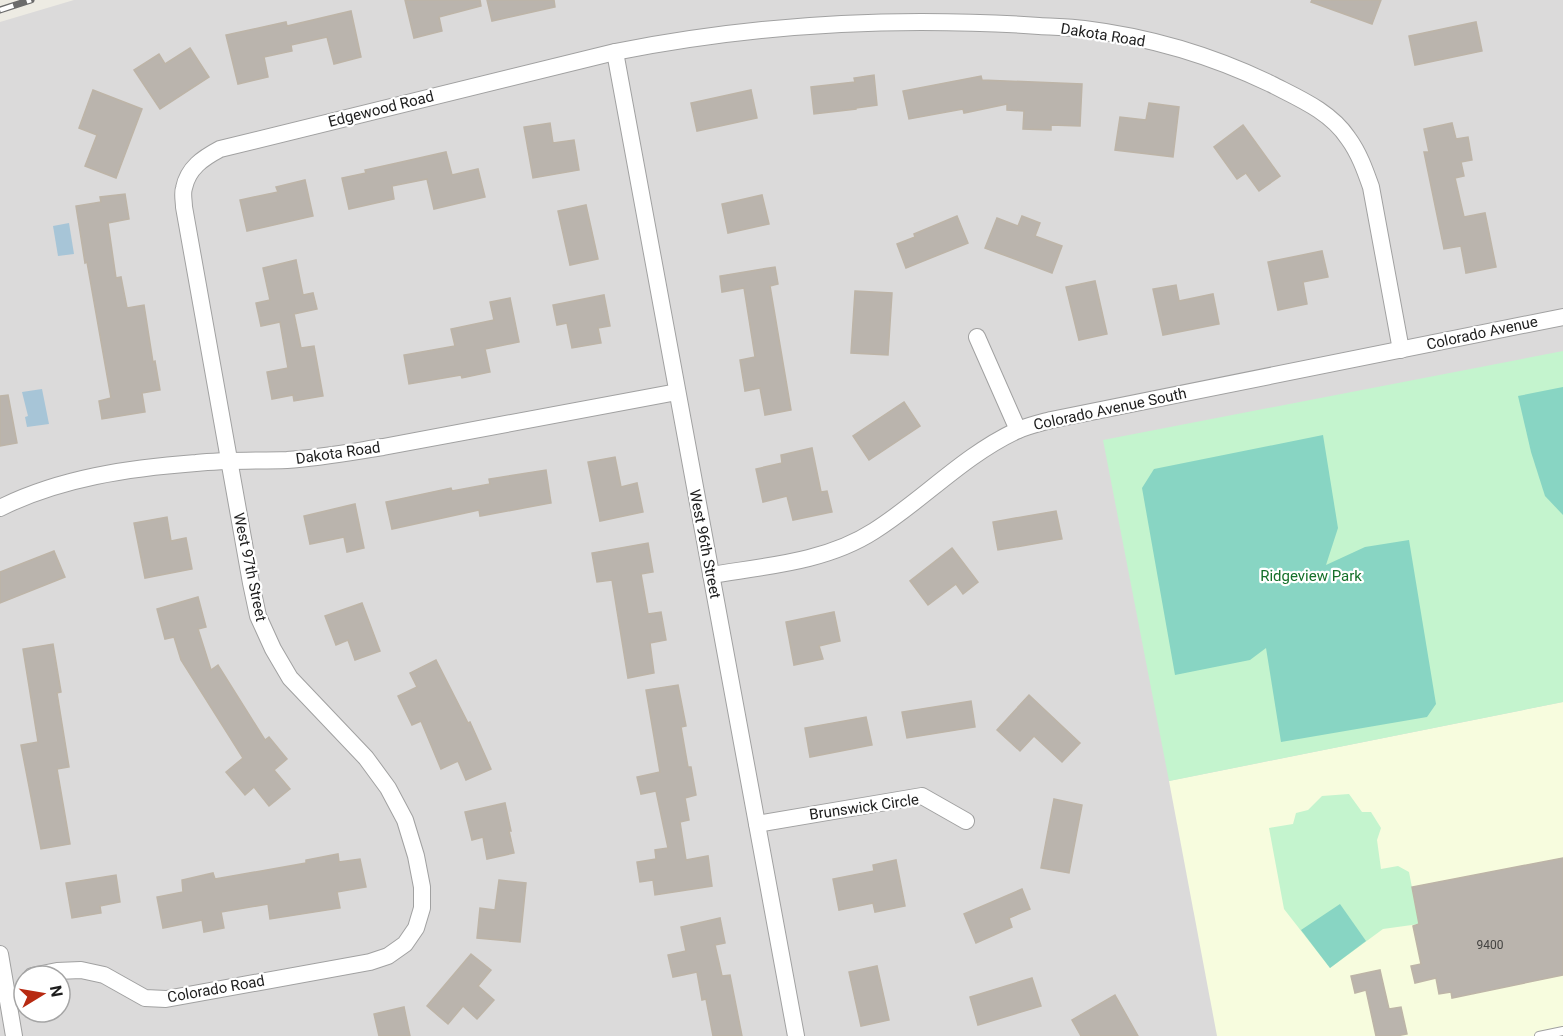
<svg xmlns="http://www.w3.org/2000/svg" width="1563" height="1036" viewBox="0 0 1563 1036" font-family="Roboto,sans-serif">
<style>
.residential{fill:#dbdada;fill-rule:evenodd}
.education{fill:#f7fcde}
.park{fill:#c4f4ce}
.pitch{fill:#88d5c3}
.water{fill:#a7c5d7}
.building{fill:#bab4ad;stroke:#bdb4a7;stroke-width:1.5}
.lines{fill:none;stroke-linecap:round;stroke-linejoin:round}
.service-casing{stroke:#a1a1a1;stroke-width:10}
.minor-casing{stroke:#a1a1a1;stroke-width:18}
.service{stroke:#fff;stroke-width:8}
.minor{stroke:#fff;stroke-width:16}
.rail-casing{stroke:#6b6b6b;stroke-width:7}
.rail{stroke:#fff;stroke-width:4.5;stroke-dasharray:14;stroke-linecap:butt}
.labels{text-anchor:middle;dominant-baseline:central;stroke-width:4.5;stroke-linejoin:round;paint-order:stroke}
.number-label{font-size:12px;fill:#444341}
.street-label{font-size:15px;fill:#1d1d1d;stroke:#fff}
.park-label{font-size:15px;fill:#15702a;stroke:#fff}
</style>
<rect width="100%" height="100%" fill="#edebe3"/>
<!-- residential -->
<path class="residential" d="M74 0H1563V1036H0V22ZM24 976H60V1012H24Z"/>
<!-- education -->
<polygon class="education" points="1563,702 1563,1036 1217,1036 1169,781"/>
<!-- park -->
<g class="park">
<polygon points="1563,351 1563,702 1169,781 1103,440"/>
<polygon points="1349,794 1362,812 1371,812 1381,828 1377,840 1381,869 1398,866 1409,872 1419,924 1383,929 1330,968 1284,909 1269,828 1293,824 1296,813 1308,810 1322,796"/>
</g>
<!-- pitch -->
<g class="pitch">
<polygon points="1563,387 1563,515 1545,496 1531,452 1518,396"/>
<polygon points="1323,435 1338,528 1326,565 1365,547 1409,540 1436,704 1427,717 1281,742 1266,648 1250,660 1175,675 1142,488 1154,469"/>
<polygon points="1340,904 1366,941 1330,968 1301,930"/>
</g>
<!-- water -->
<g class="water">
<polygon points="69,223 74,254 58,256 53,226"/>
<polygon points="42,389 49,424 27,427 25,417 28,416 22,392"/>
</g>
<!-- building -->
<g class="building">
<polygon points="405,0 480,0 481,6 439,17 442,31 414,38"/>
<polygon points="487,0 554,0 555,7 492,21"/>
<polygon points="1312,0 1381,0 1372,24 1311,2"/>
<polygon points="351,11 361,57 334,64 327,37 291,45 292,51 264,57 268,77 238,84 226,35 286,22 287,26"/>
<polygon points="1476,22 1482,51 1415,65 1409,36"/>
<polygon points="190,48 209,77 160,109 134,70 159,54 165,64"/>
<polygon points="874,75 877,105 856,108 856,109 814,114 811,87 855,82 854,78"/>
<polygon points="981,76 982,80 1082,84 1080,126 1051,125 1051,130 1023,129 1024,111 1007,110 1007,104 964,113 963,109 909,119 903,91"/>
<polygon points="93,90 142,109 116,178 85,166 97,135 79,128"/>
<polygon points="751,90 757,118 697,131 691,103"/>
<polygon points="1149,103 1179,107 1173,157 1115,150 1120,117 1146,120"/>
<polygon points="550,123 553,143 574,140 579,170 533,178 524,127"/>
<polygon points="1452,123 1456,139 1468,137 1472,160 1461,162 1464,176 1455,178 1464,217 1485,213 1496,267 1466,273 1461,246 1444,249 1424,152 1429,152 1424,129"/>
<polygon points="1243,125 1280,176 1259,191 1246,173 1237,179 1214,147"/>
<polygon points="446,152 452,175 478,169 485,197 434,209 427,179 392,186 394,199 349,209 342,178 366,173 365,170 397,163"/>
<polygon points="305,180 313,216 247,231 240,200 278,192 276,187"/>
<polygon points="125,194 129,219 108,223 116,278 121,277 127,308 144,305 153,362 155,361 160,390 142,393 145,412 102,419 99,401 111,398 87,262 85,263 76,206 101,202 100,197"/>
<polygon points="762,195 769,224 728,233 722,204"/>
<polygon points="586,205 598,259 570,265 558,211"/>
<polygon points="957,216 968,243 906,268 897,244 915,237 914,234"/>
<polygon points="1022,216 1040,223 1035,236 1062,246 1052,273 985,248 997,218 1018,226"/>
<polygon points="1322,251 1328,277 1303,282 1307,304 1278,310 1268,262"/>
<polygon points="296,260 303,295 313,293 317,309 294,314 301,348 314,346 323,396 294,401 293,395 272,399 267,372 288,368 280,322 261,326 256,303 270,300 263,268"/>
<polygon points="775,267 778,284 770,286 791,410 765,415 760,388 745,391 740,360 755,357 744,288 722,292 720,276"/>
<polygon points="1095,281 1107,334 1079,340 1066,287"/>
<polygon points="1176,285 1179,301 1213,294 1219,324 1163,335 1153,289"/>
<polygon points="855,291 892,293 888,355 851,353"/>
<polygon points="604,295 610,326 598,328 601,343 572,348 567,323 557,325 553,305"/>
<polygon points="510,298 519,342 485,349 490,372 462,378 461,375 409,384 404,355 455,346 451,329 494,320 490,302"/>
<polygon points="8,395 17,443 0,446 0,396"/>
<polygon points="904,402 920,426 869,460 853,436"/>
<polygon points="812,448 821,492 827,491 832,512 793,520 787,496 763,502 756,469 782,463 781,455"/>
<polygon points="615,457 621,487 637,483 643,512 600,521 588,462"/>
<polygon points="546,470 551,503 480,516 479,510 392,529 386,502 451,488 452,491 490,484 489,479"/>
<polygon points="355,504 364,548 347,552 344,537 310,544 304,516"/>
<polygon points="1056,511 1062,539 998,550 993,522"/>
<polygon points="167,517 171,541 186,538 192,569 145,578 134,523"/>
<polygon points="648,543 653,572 641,574 648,614 661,612 666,640 650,643 654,673 628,678 612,580 597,582 592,553"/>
<polygon points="952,548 978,582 963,594 956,584 928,605 910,581"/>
<polygon points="54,551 65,577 0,603 0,572"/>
<polygon points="198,597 206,627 198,629 211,670 218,665 265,740 269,737 287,759 274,770 290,789 269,806 254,787 245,795 226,772 243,758 181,660 174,637 165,639 157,609"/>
<polygon points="362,603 380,651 355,660 348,640 336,645 325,616"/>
<polygon points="834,612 840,641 819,646 823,659 794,665 786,622"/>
<polygon points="53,644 61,692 57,693 69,767 57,769 70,844 41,849 21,745 38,742 23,649"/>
<polygon points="436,660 468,723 470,722 491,769 466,780 458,761 441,769 421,721 412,725 398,696 417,687 410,673"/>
<polygon points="678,685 686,726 681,727 688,767 691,767 696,795 685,798 689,820 680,822 686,860 708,856 712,886 655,895 653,880 640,882 637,862 656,859 655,850 668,848 656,791 641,794 637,777 660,772 646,690"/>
<polygon points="1029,695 1080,743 1062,762 1034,736 1020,751 997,730"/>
<polygon points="971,701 975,727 907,738 902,712"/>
<polygon points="866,717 872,745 810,757 805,728"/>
<polygon points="1054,799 1082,805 1069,873 1041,868"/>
<polygon points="505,803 511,831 509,831 514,853 487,859 483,837 472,840 465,812"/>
<polygon points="338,854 339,862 360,859 366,887 337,892 340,908 270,919 268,904 221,912 224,928 204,932 202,920 163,928 157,897 183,892 182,880 213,873 215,879 306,863 306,860"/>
<polygon points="1563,858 1563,975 1452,998 1451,992 1439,994 1436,978 1415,983 1411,966 1421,964 1413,926 1419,924 1412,887"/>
<polygon points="896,860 905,906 875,912 873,903 839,910 833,879 874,871 873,865"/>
<polygon points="116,875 120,902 100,906 101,913 72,918 66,883"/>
<polygon points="499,880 526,883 520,942 477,938 480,908 495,910"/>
<polygon points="1022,889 1030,909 1009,918 1012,927 976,943 964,914"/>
<polygon points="720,918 725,943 715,945 722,976 730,975 742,1036 713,1036 706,999 702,1000 697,972 673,977 668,955 686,951 681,927"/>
<polygon points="471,954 491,970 478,986 494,1000 477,1019 463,1006 448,1024 427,1006"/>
<polygon points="877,966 889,1020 861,1026 849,972"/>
<polygon points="1380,970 1389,1009 1401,1007 1407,1034 1396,1036 1376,1036 1366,990 1355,993 1351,976"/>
<polygon points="1032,978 1041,1006 978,1025 970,997"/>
<polygon points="1115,995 1138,1036 1081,1036 1072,1020"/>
<polygon points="404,1007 410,1036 379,1036 374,1014"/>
</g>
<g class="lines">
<defs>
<polyline id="service" points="1539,1036 1563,1031"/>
<g id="minor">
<polyline points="615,52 796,1036"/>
<polyline points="977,337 1018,430"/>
<path d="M0 508C60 478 129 468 196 463 226 460 257 461 287 460 319 458 351 452 383 447L677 392"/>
<path d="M711 575C766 566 826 562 874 531 923 500 963 456 1016 431 1027 426 1040 423 1051 420L1563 317"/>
<polyline points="757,824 922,796 966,821"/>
<polyline points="0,954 14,1036"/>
<path d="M32 976 57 971 81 970 104 975 145 998 166 999 370 962 388 956 405 944 416 928 422 908V887L416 856 405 820 388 788 366 758 290 678 273 649 258 616 251 583 184 207C184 201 182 194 184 188 188 168 203 158 220 149L615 52C716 32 818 22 921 22 961 22 1000 23 1039 26 1054 27 1070 27 1084 29 1149 37 1213 56 1271 84 1298 98 1330 111 1348 138 1359 153 1365 170 1371 187L1401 350"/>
</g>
</defs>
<!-- service casing -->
<use href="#service" class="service-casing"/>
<!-- minor casing -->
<use href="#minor" class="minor-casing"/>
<!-- service -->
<use href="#service" class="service"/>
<!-- minor -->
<use href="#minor" class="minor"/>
<defs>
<polyline id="rail" points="0,10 31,0"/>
</defs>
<!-- rail casing -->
<use href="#rail" class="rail-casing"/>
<!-- rail -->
<use href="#rail" class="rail"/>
</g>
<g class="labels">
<!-- number labels -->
<g class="number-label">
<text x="1490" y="945">9400</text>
</g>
<!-- street labels -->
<g class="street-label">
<text transform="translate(1103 35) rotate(9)">Dakota Road</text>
<text transform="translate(381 109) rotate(-14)">Edgewood Road</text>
<text transform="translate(1482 333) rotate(-12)">Colorado Avenue</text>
<text transform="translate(1110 409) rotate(-12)">Colorado Avenue South</text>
<text transform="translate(338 453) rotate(-8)">Dakota Road</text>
<text transform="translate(705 544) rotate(79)">West 96th Street</text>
<text transform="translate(250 567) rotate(78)">West 97th Street</text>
<text transform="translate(864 807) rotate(-8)">Brunswick Circle</text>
<text transform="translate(216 989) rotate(-10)">Colorado Road</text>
</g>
<!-- park labels -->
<g class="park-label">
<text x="1311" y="576">Ridgeview Park</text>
</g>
</g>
<!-- north arrow -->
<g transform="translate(42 994) rotate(79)"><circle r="28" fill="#ffffff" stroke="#a5a5a5" stroke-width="1.5"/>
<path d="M0-4.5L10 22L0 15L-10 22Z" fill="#b72a12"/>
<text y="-9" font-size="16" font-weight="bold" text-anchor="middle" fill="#1d1d1d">N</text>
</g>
</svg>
